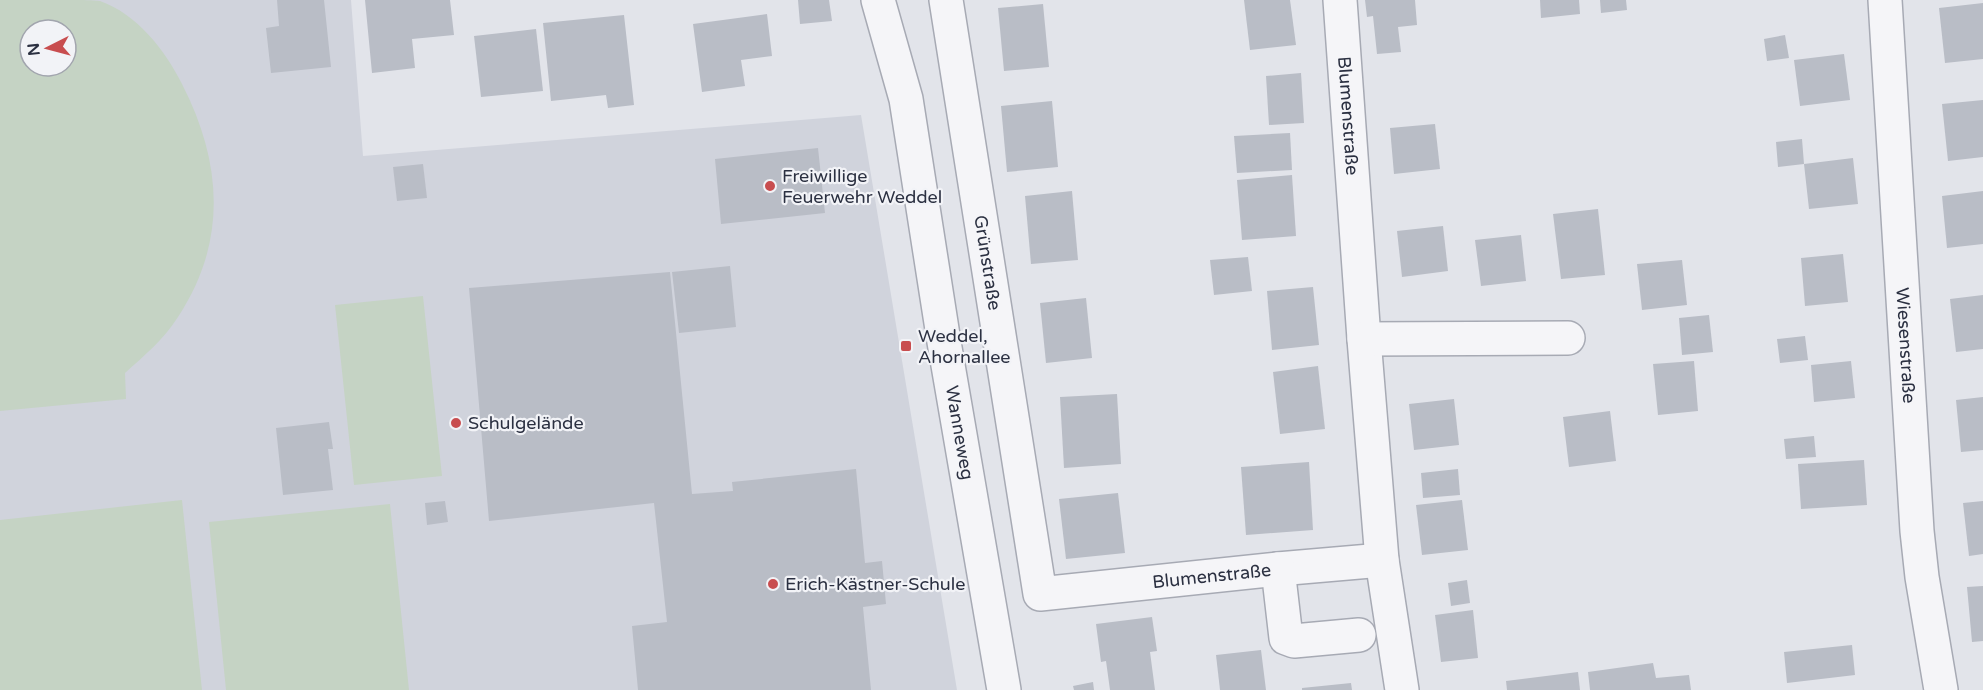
<svg xmlns="http://www.w3.org/2000/svg" width="1983" height="690" viewBox="0 0 1983 690" font-family="'Varela Round',sans-serif">
<style>
.built{fill:#d0d3dc;fill-rule:evenodd}
.green{fill:#c5d3c4;fill-rule:evenodd}
.building{fill:#b9bdc6}
.lines{fill:none;stroke-linecap:round;stroke-linejoin:round}
.minor-casing{stroke:#a7aab4;stroke-width:36}
.minor{stroke:#f5f5f8;stroke-width:33}
.poi-dot{fill:#c84d4f;stroke:#f2f3f7;stroke-width:2}
.labels{text-anchor:middle;dominant-baseline:central;stroke-width:4.5;stroke-linejoin:round;paint-order:stroke}
.street-label{font-size:18px;fill:#2b3041;stroke:#f2f3f7}
.poi-label{font-size:18px;fill:#2b3041;stroke:#f2f3f7;text-anchor:start}
</style>
<rect width="100%" height="100%" fill="#e2e4ea"/>
<!-- built -->
<path class="built" d="M0 0H351L363 156 861 115 957 690H0ZM30 30H66V66H30Z"/>
<!-- green -->
<g class="green">
<path d="M0 0C24 0 49 0 73 0 81 0 93 0 100 1 137 14 165 50 182 84 222 162 228 241 178 317 164 339 144 356 125 373L126 399 0 411ZM30 30H66V66H30Z"/>
<polygon points="423,296 442,476 354,485 335,305"/>
<polygon points="182,500 202,690 0,690 0,520"/>
<polygon points="390,504 409,690 226,690 209,522"/>
</g>
<!-- building -->
<g class="building">
<polygon points="277,0 324,0 331,67 271,73 266,28 279,26"/>
<polygon points="365,0 450,0 454,35 412,39 415,68 372,73"/>
<polygon points="798,0 829,0 832,21 800,24"/>
<polygon points="1244,0 1290,0 1296,45 1250,50"/>
<polygon points="1365,0 1415,0 1417,25 1398,27 1401,52 1377,54 1373,16 1367,17"/>
<polygon points="1540,0 1579,0 1580,14 1541,18"/>
<polygon points="1600,0 1626,0 1627,10 1601,13"/>
<polygon points="1983,3 1983,59 1945,63 1939,8"/>
<polygon points="1043,4 1049,67 1004,71 998,8"/>
<polygon points="767,14 772,56 741,60 745,86 702,92 693,24"/>
<polygon points="624,15 634,105 608,108 606,95 551,101 543,23"/>
<polygon points="536,29 543,91 481,97 474,36"/>
<polygon points="1785,35 1789,58 1767,61 1764,39"/>
<polygon points="1844,54 1850,100 1800,106 1794,60"/>
<polygon points="1301,73 1304,123 1269,125 1266,76"/>
<polygon points="1983,100 1983,157 1948,161 1942,104"/>
<polygon points="1052,101 1058,167 1007,172 1001,106"/>
<polygon points="1435,124 1440,169 1394,174 1390,128"/>
<polygon points="1290,133 1292,170 1237,173 1234,136"/>
<polygon points="1802,139 1804,164 1853,158 1858,204 1809,209 1804,164 1778,167 1776,142"/>
<polygon points="818,148 825,213 721,224 715,159"/>
<polygon points="423,164 427,198 397,201 393,167"/>
<polygon points="1292,175 1296,236 1242,240 1237,180"/>
<polygon points="1072,191 1078,260 1031,264 1025,196"/>
<polygon points="1983,191 1983,244 1947,248 1942,196"/>
<polygon points="1598,209 1605,275 1561,279 1553,214"/>
<polygon points="1443,226 1448,271 1402,277 1397,231"/>
<polygon points="1521,235 1526,281 1481,286 1475,240"/>
<polygon points="1843,254 1848,302 1805,306 1801,258"/>
<polygon points="1248,257 1252,291 1214,295 1210,260"/>
<polygon points="1682,260 1687,305 1642,310 1637,264"/>
<polygon points="730,266 736,327 679,333 672,272"/>
<polygon points="670,272 692,494 733,491 732,482 856,469 865,563 882,561 886,604 863,607 871,690 638,690 632,626 667,622 654,503 489,521 469,288"/>
<polygon points="1313,287 1319,345 1272,350 1267,291"/>
<polygon points="1983,295 1983,349 1956,352 1950,299"/>
<polygon points="1086,298 1092,358 1046,363 1040,303"/>
<polygon points="1709,315 1713,352 1682,355 1679,318"/>
<polygon points="1805,336 1808,360 1780,363 1777,339"/>
<polygon points="1694,361 1698,411 1658,415 1653,364"/>
<polygon points="1851,361 1855,398 1814,402 1811,365"/>
<polygon points="1318,366 1325,429 1280,434 1273,372"/>
<polygon points="1117,394 1121,464 1064,468 1060,397"/>
<polygon points="1983,397 1983,450 1961,452 1956,400"/>
<polygon points="1454,399 1459,445 1414,450 1409,404"/>
<polygon points="1610,411 1616,461 1569,467 1563,417"/>
<polygon points="329,422 333,449 328,449 333,490 283,495 276,428"/>
<polygon points="1814,436 1816,457 1786,459 1784,439"/>
<polygon points="1864,460 1867,505 1801,509 1798,464"/>
<polygon points="1309,462 1313,530 1246,535 1241,467"/>
<polygon points="1458,469 1460,495 1423,498 1421,473"/>
<polygon points="1118,493 1125,553 1066,559 1059,499"/>
<polygon points="1462,500 1468,550 1422,555 1416,505"/>
<polygon points="445,501 448,522 427,525 425,503"/>
<polygon points="1983,501 1983,554 1969,556 1963,503"/>
<polygon points="1467,580 1470,603 1451,606 1448,583"/>
<polygon points="1983,586 1983,641 1972,642 1967,587"/>
<polygon points="1473,610 1478,658 1441,662 1435,615"/>
<polygon points="1152,617 1157,651 1150,652 1155,690 1110,690 1106,661 1101,662 1096,624"/>
<polygon points="1852,645 1855,675 1787,683 1784,652"/>
<polygon points="1261,650 1266,690 1220,690 1216,655"/>
<polygon points="1653,663 1656,678 1689,675 1691,690 1590,690 1588,672"/>
<polygon points="1578,672 1580,690 1507,690 1506,681"/>
<polygon points="1093,682 1094,690 1074,690 1073,686"/>
<polygon points="1351,683 1352,690 1302,690 1302,688"/>
</g>
<g class="lines">
<defs>
<g id="minor">
<path id="s1" d="M878 0 906 99 944 342 1004 690"/>
<path id="s2" d="M946 0 1040 594 1278 569 1382 560"/>
<path id="s3" d="M1340 0 1364 339 1382 560 1402 690"/>
<path id="s4" d="M1885 0 1917 531 1922 577 1941 690"/>
<polyline points="1364,339 1568,338"/>
<polyline points="1278,569 1286,638 1294,641 1359,635"/>
</g>
</defs>
<!-- minor casing -->
<use href="#minor" class="minor-casing"/>
<!-- minor -->
<use href="#minor" class="minor"/>
</g>
<!-- markers -->
<g class="poi-dot">
<circle cx="770" cy="186" r="6"/>
<rect x="900" y="340" width="12" height="12" rx="3"/>
<circle cx="456" cy="423" r="6"/>
<circle cx="773" cy="584" r="6"/>
</g>
<g class="labels">
<!-- street labels -->
<g class="street-label">
<text stroke="none"><textPath href="#s3" startOffset="116">Blumenstraße</textPath></text>
<text stroke="none"><textPath href="#s2" startOffset="266">Grünstraße</textPath></text>
<text stroke="none"><textPath href="#s4" startOffset="346">Wiesenstraße</textPath></text>
<text stroke="none"><textPath href="#s1" startOffset="441">Wanneweg</textPath></text>
<text stroke="none"><textPath href="#s2" startOffset="774">Blumenstraße</textPath></text>
</g>
<!-- poi labels -->
<g class="poi-label">
<text x="782" y="176">Freiwillige<tspan x="782" dy="21">Feuerwehr Weddel</tspan></text>
<text x="918" y="336">Weddel,<tspan x="918" dy="21">Ahornallee</tspan></text>
<text x="468" y="423">Schulgelände</text>
<text x="785" y="584">Erich-Kästner-Schule</text>
</g>
</g>
<!-- north arrow -->
<g transform="translate(48 48) rotate(264)"><circle r="28" fill="#f2f3f7" stroke="#a2a5ae" stroke-width="1.5"/>
<path d="M0-4.5L10 22L0 15L-10 22Z" fill="#c84d4f"/>
<text y="-9" font-size="16" font-weight="bold" text-anchor="middle" fill="#2b3041">N</text>
</g>
</svg>
